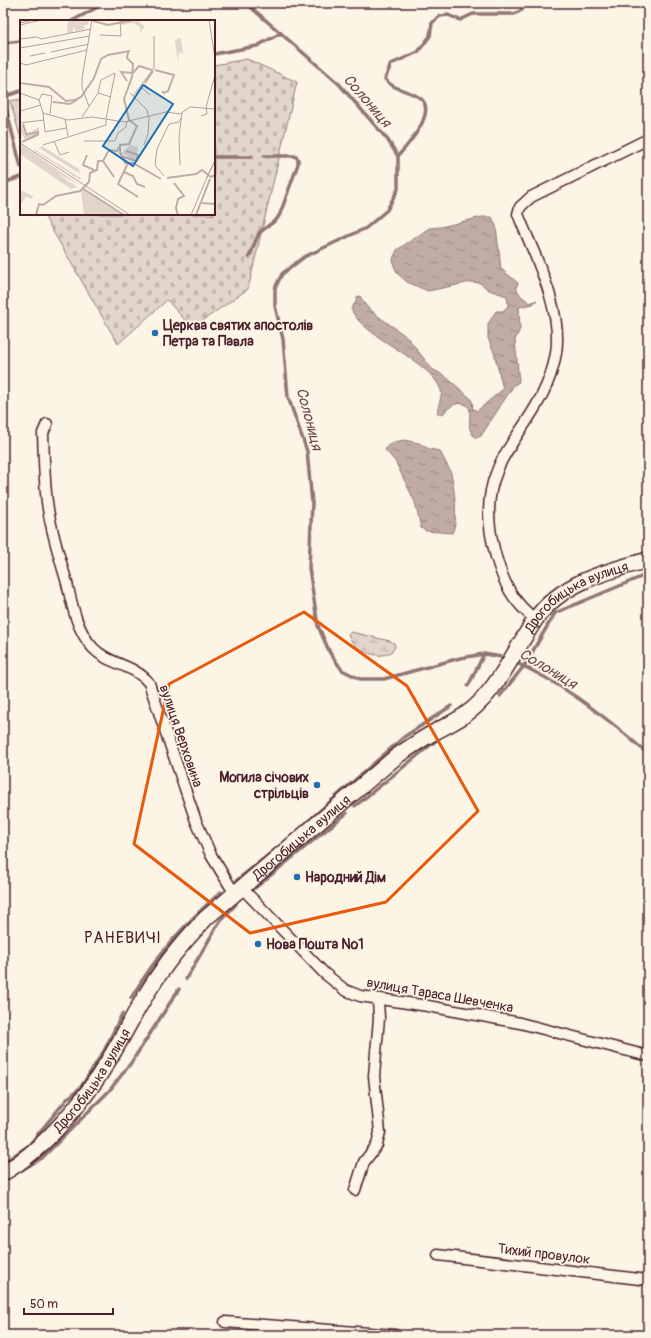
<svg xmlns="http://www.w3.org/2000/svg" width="651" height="1338" viewBox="0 0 651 1338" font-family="Pangolin,sans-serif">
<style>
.wetland{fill:url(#wetland-marsh);stroke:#967a7a}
.cemetery{fill:url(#cemetery-stones);stroke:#967a7a}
.water{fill:url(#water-ripples);stroke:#917474}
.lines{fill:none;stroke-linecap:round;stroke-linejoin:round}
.stream{stroke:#917474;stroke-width:3.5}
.street-casing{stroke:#4a1f2b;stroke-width:13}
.secondary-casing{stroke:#4a1f2b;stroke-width:18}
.street{stroke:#fcf5e5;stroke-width:10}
.secondary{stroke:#fcf5e5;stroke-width:15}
.marked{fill:none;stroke:#e8590c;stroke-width:3;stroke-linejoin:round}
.poi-dot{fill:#1f6fb2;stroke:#fcf5e5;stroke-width:1.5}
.labels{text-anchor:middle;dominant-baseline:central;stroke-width:3.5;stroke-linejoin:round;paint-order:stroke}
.poi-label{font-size:14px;font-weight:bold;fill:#4a1f2b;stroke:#fcf5e5;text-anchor:start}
.street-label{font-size:14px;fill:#4a1f2b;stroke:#fcf5e5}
.water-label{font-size:15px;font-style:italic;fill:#6d4950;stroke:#fcf5e5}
.quarter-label{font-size:16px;letter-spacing:1px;fill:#4a1f2b;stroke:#fcf5e5}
.inset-river{fill:none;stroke:#c0aca5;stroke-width:2}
.inset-road{fill:none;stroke:#b59f9b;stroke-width:1}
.view{fill:#1f6fb2;fill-opacity:0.15;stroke:#1f6fb2;stroke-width:2}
.inset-edge{fill:none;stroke:#4a1f2b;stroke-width:2}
</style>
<defs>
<pattern id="wetland-marsh" width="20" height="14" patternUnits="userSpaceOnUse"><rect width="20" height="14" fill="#e2d5ca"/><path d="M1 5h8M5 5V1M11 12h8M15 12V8" fill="none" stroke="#c3b6ae"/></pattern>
<pattern id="cemetery-stones" width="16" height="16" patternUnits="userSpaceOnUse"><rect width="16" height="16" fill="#e2d5ca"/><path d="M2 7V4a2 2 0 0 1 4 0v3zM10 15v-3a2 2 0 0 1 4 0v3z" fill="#c3b6ae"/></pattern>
<pattern id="water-ripples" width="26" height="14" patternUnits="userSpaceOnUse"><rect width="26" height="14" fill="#c0aca5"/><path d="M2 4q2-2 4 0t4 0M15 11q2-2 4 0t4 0" fill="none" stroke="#9e8b87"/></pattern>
</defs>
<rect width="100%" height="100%" fill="#fcf5e5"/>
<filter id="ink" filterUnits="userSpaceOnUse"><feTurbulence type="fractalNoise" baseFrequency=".025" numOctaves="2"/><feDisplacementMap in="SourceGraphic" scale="8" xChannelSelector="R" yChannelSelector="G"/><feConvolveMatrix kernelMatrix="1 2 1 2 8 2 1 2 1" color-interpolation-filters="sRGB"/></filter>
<g filter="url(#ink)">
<!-- wetland -->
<path class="wetland" d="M351 632 390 641 394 643 395 647C386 664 353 652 348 634Z"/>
<!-- cemetery -->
<g class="cemetery">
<polygon points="247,59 297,82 248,289 192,328 167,300 118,344 43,214 214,214 214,65"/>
<polygon points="21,99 21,139 10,101"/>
</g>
<!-- water -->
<g class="water">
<path d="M482 217H492L496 226 501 269 518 283 516 288 521 296 530 303 537 300 533 304 519 307 520 329 515 340 519 382 514 385 481 436 476 438C465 429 472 419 469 407 460 399 449 406 443 414H438C436 407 443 398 441 390 430 359 359 336 351 308L356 302 357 297 360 296 366 306 378 316 407 337 432 369 445 376 469 397 472 401 473 409 477 411 503 389 494 352 488 338V324L496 311H503L508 306 507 296 489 290 480 283 471 282 428 291 407 282 398 274 394 266 393 259 397 250 429 228 441 227Z"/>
<path d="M404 440 419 443 429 449 440 451C443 458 448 466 451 473 454 486 459 522 452 533L426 531 421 528 415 502 395 461 385 450 390 443Z"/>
</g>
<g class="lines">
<!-- stream -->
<g class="stream">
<polyline points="246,3 339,84 387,139 398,156 398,189 387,210 366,228 304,257 282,274 275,288 275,306 283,339 288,397 307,451 312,503 309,568 318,626 330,653 342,670 360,679 384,679 460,658 484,654 507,658"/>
<polyline points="72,21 105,3"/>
<polyline points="3,43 21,41"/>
<polyline points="214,54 257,46 281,33"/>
<polyline points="21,91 3,97 21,167"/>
<path d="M398 156C408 145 438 111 420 98 409 90 393 90 385 79L391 64 418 52 430 36 432 23 440 16 448 15 460 20 473 14H514L522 10 525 3"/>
<polyline points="214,157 252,157"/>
<polyline points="3,183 21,177"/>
<polyline points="33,214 35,214"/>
<polyline points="249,257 259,233 277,219 280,214 298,164 298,159 295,156 264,156"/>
<path d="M514 662C561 682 610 720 648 754"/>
<polyline points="468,686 484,654"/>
<polyline points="500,696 524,666 555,613 648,574"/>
<polyline points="355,806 438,739"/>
<polyline points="306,823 404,737 451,706"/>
<polyline points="237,880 282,844"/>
<polyline points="255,888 347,813"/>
<polyline points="186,979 220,921 236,904"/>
<path d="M131 998C158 954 182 926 221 892"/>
<polyline points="3,1163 28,1146 67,1099 81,1087 104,1051 122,1014"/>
<polyline points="3,1181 42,1158 109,1091 131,1063 179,989"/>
</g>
<defs>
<g id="street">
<path d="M47 424 43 433C44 458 44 485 48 509 52 534 60 559 67 583 72 605 77 631 93 648 109 665 134 664 149 683L196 821 211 855 235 894"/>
<path d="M535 619C513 602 504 584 496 557 488 528 485 499 497 471 501 459 509 448 516 437 534 411 551 385 556 353 563 308 534 255 518 214L520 207 531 197 648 139"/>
<polyline points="242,888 324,973 345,990 360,996 428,1006 520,1023 648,1056"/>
<polyline points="355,1190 364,1162 377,1145 380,1132 374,1076 379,1018 378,1000"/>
<polyline points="438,1255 648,1280"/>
<polyline points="225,1322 395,1335"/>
</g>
<g id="secondary">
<path id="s1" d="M3 1173C44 1150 86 1099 110 1058 127 1030 141 999 161 972 174 952 190 935 206 918L397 756C409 748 420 740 433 733 449 724 466 717 479 703 502 680 517 647 535 620 560 583 607 571 648 560"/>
</g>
</defs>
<!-- street casing -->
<use href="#street" class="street-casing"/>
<!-- secondary casing -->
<use href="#secondary" class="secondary-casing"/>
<!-- street -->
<use href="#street" class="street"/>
<!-- secondary -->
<use href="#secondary" class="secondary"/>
</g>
</g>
<!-- marked area -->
<path class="marked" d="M304 612 407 686 478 811 386 902 250 933 134 844 169 684Z"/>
<!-- markers -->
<g class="poi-dot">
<circle cx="155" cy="333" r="4"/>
<circle cx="317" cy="785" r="4"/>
<circle cx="297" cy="877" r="4"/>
<circle cx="258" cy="944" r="4"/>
</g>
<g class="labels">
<!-- poi labels -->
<g class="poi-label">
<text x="163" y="325">Церква святих апостолів<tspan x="163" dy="16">Петра та Павла</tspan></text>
<text x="309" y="777" text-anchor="end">Могила січових<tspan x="309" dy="16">стрільців</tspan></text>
<text x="305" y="877">Народний Дім</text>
<text x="266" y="944">Нова Пошта №1</text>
</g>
<!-- street labels -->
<g class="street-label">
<text stroke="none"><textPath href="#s1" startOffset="826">Дрогобицька вулиця</textPath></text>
<text transform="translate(181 736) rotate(71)">вулиця Верховина</text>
<text stroke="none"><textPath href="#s1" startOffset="454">Дрогобицька вулиця</textPath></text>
<text transform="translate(440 995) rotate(10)">вулиця Тараса Шевченка</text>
<text stroke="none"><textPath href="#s1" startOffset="130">Дрогобицька вулиця</textPath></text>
<text transform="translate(544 1254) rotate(7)">Тихий провулок</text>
</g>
<!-- water labels -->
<g class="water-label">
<text transform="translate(367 101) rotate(49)">Солониця</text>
<text transform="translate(309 419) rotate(75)">Солониця</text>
<text transform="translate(548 669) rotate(31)">Солониця</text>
</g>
<!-- quarter labels -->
<g class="quarter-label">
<text x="123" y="938">РАНЕВИЧІ</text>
</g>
</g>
<!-- overview -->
<g transform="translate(20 20)">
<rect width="195" height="195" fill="#fcf5e5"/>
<path d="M63 169 101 194 102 195H64L61 171Z" fill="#e2d5ca"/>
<path d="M101 0H117L125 7 120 12V7L113 3 101 5ZM158 18 161 19 163 33 161 34 159 31 158 42 155 21ZM2 125 19 137 60 165 37 153 57 167 51 169 0 134ZM22 126 59 149 60 154 19 128ZM14 129 61 158 60 160 15 131ZM0 170 13 176 12 179 6 177 0 185Z" fill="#e2d5ca"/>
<path d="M4 104 6 115 19 107 18 116 10 120 4 119 3 114 0 121V108Z" fill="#e2d5ca"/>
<path d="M110 125 118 127 116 141 102 133Z" fill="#e2d5ca"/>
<path d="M48 0H69L68 5H64L65 9 56 11 53 7V12L47 14Z" fill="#e2d5ca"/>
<path class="inset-river" d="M73 1 88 5 113 0M108 32 107 38 113 44 112 57 104 79 109 100 117 106 109 124 100 125V132L105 143H113L141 159M135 50 154 55 148 71 144 73 142 71M113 53 119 46 132 50M107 61 101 52 112 53M0 63 29 67 46 81 55 80 61 77 74 58 81 39 88 35 110 31M125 63 133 51M33 82 50 84 57 80M3 104 7 116M7 114 19 112M2 122 19 114M67 135 63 145 76 151M101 136 116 141 118 135 106 131M83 141 94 157M108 143 98 164 118 177M104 152 113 156 117 164 125 167M147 158 176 154 182 150 191 157 195 155M154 163 164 176 158 179 156 188 158 195M62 168 104 195M182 183 195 184M16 195 19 184 23 185 36 176 60 171 69 162 70 153 77 150 78 141H83L89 130 97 131 99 127M176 195 190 159"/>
<path class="inset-road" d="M189 0 195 38M0 3 13 0M0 5 21 0M80 15 101 16 100 0M0 19 17 17 21 19 71 9M0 28 70 16M31 32 69 24M10 36 25 33M0 43 6 45 67 30M124 64 142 78M121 67 130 75M0 73 19 80 23 93 25 112 46 108M78 73 91 77M110 73 127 90 129 98M113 76 134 48V16M19 80 22 74 32 76 30 94M69 86 62 68V58L72 0M0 91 21 85M23 93 48 100 72 97 105 102 146 92 160 94 170 87 195 89M181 96 187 94 186 87 195 55M62 97 78 73 81 60 95 53 86 99M45 99 48 116M0 103 24 100M34 121 40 135 49 132M64 121H95L98 113 106 107 107 101M0 123 110 195M23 125 86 105V100M124 125 128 114 129 98M160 145 159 117 162 93M189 153 195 140M144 156 135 145 137 129 149 104 159 102 161 98M186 159 193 145M171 195 188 155"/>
<path class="view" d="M123 65 153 84 113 146 83 126Z"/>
<rect width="195" height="195" class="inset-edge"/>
</g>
<!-- margin -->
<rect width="651" height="1338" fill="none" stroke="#fcf5e5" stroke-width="16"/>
<rect x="8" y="8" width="635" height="1322" fill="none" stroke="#4a1f2b" stroke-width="1.5" filter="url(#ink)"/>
<!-- scale -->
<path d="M24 1308v6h89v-6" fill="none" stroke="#4a1f2b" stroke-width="2"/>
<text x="30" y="1308" font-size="12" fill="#4a1f2b" stroke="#fcf5e5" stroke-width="3" paint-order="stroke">50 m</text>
</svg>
